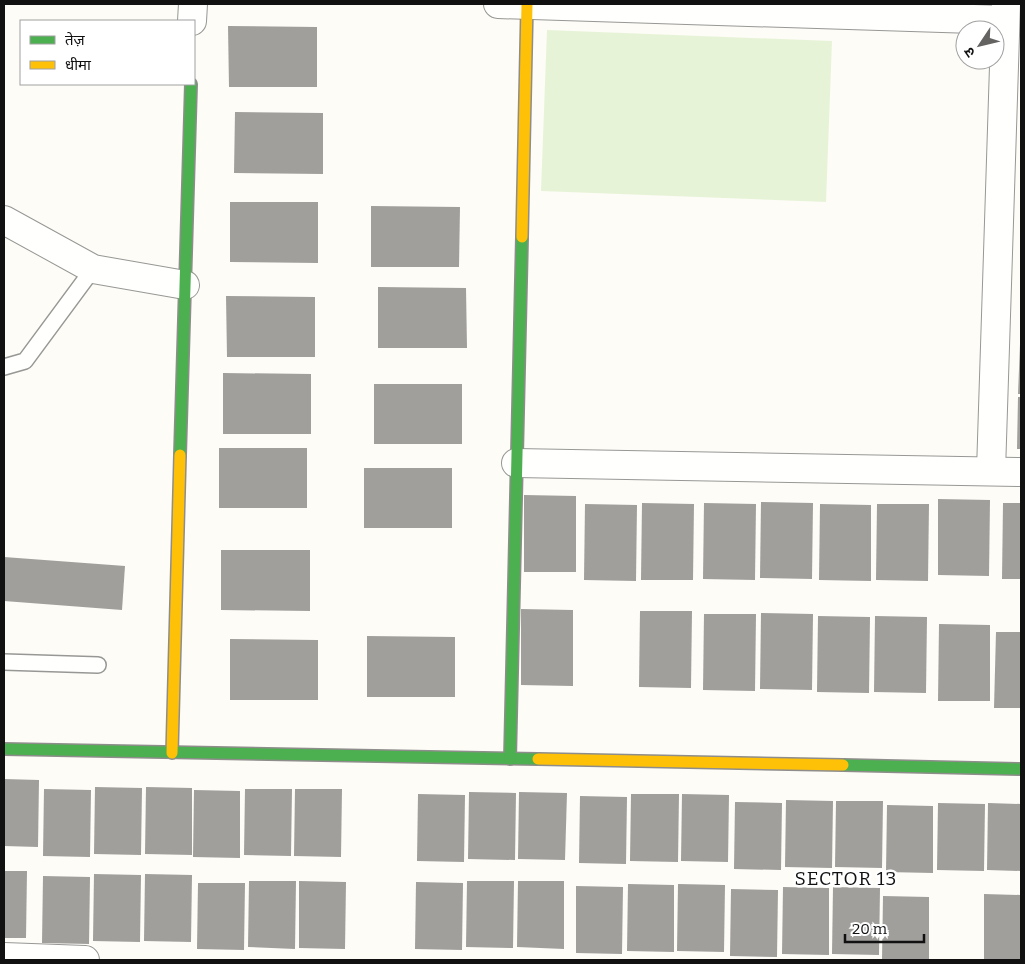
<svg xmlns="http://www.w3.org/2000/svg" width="1025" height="964" viewBox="0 0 1025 964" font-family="Bitter,'Noto Sans Devanagari',serif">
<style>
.green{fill:#e7f3d7}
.building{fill:#a19f9c}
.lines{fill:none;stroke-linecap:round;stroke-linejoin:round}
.lane-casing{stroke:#979795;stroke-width:18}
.street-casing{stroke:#979795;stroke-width:30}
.fast-casing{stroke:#8e8d8b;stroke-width:14}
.slow-casing{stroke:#8e8d8b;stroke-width:14}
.lane{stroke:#fffffe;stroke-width:15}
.street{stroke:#fffffe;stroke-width:28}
.fast{stroke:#4caf50;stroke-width:11}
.slow{stroke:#ffc107;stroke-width:11}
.labels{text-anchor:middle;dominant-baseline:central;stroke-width:5;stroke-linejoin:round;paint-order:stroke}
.neighbourhood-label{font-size:19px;letter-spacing:1px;fill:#111;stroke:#fff}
</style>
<rect width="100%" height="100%" fill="#fdfcf7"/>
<!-- green -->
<polygon class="green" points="547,30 832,41 826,202 541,191"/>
<!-- building -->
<g class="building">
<polygon points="228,26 317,27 317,87 229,87"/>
<polygon points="235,112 323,113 323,174 234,173"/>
<polygon points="230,202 318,202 318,263 230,262"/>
<polygon points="371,206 460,207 459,267 371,267"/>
<polygon points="378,287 466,288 467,348 378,348"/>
<polygon points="226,296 315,297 315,357 227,357"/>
<polygon points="1020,344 1021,344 1021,394 1018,394"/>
<polygon points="223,373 311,374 311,434 223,434"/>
<rect x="374" y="384" width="88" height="60"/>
<polygon points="1018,397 1021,397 1021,449 1017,449"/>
<rect x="219" y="448" width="88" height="60"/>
<rect x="364" y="468" width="88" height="60"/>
<polygon points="524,495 576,496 576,572 524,572"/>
<polygon points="938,499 990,500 989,576 938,575"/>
<polygon points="761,502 813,503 812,579 760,578"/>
<polygon points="642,503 694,504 693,580 641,580"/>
<polygon points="704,503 756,504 755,580 703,579"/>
<polygon points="1003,503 1021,503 1021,579 1002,579"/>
<polygon points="585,504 637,505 636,581 584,580"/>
<polygon points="820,504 871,505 871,581 819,580"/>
<polygon points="877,504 929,504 928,581 876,580"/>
<polygon points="221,550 310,550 310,611 221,610"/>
<polygon points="4,557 125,566 122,610 4,601"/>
<polygon points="521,609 573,610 573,686 521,685"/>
<polygon points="640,611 692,611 691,688 639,687"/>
<polygon points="761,613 813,614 812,690 760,689"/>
<polygon points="704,614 756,614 755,691 703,690"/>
<polygon points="818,616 870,617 869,693 817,692"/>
<polygon points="875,616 927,617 926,693 874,692"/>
<polygon points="939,624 990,625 990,701 938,701"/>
<polygon points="996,632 1021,632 1021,708 994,708"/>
<polygon points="367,636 455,637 455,697 367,697"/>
<polygon points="230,639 318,640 318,700 230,700"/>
<polygon points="4,779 39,780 38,847 4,846"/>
<polygon points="95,787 142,788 141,855 94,854"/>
<polygon points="146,787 192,788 192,855 145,854"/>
<polygon points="44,789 91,790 90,857 43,856"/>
<polygon points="245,789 292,789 291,856 244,855"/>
<polygon points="295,789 342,789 341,857 294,856"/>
<polygon points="194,790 240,791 240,858 193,857"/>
<polygon points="469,792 516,793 515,860 468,859"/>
<polygon points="519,792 567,793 565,860 518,859"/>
<polygon points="418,794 465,795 464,862 417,861"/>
<polygon points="631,794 679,794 678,862 630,861"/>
<polygon points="682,794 729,795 728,862 681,861"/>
<polygon points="580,796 627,797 626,864 579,863"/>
<polygon points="786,800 833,801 832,868 785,867"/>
<polygon points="836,801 883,801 882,868 835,867"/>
<polygon points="735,802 782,803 781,870 734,869"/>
<polygon points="938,803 985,804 984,871 937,870"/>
<polygon points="988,803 1021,804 1021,871 987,870"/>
<polygon points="887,805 933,806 933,873 886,872"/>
<polygon points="4,871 27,871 26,938 4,938"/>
<polygon points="94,874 141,875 140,942 93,941"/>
<polygon points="145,874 192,875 191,942 144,941"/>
<polygon points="43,876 90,877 89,944 42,943"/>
<polygon points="249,881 296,881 295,949 248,947"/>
<polygon points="299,881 346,882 345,949 299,948"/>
<polygon points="467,881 514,881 513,948 466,947"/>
<polygon points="518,881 564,881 564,949 517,947"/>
<polygon points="416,882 463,883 462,950 415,949"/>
<polygon points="198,883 245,883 244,950 197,949"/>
<polygon points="628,884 674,885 674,952 627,951"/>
<polygon points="678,884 725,885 724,952 677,951"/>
<polygon points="576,886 623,887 622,954 576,953"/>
<polygon points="783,887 829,888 829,955 782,954"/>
<polygon points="833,887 880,888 879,955 832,954"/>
<polygon points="731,889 778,890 777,957 730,956"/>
<polygon points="984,894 1021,895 1021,960 984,960"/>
<polygon points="883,896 929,897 929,960 882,960"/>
</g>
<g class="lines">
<defs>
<g id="lane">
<polyline points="4,367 25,361 93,269"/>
<polyline points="4,662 98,665"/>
</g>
<g id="street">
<polyline points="498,4 1005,20"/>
<polyline points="192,21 193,4"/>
<polyline points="4,220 93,269 185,285"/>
<polyline points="516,463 1021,472"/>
<polyline points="991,471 1006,4"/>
<polyline points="4,957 85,960"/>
</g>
<g id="fast">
<polyline points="180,455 191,84"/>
<polyline points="4,749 538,759"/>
<polyline points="510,759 522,237"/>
<polyline points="843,765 1021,769"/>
</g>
<g id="slow">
<polyline points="522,237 527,5"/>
<polyline points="172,753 180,455"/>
<polyline points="538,759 843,765"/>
</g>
</defs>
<!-- lane casing -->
<use href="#lane" class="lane-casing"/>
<!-- street casing -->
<use href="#street" class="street-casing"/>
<!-- fast casing -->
<use href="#fast" class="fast-casing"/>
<!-- slow casing -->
<use href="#slow" class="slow-casing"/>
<!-- lane -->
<use href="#lane" class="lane"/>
<!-- street -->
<use href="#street" class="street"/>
<!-- fast -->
<use href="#fast" class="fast"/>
<!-- slow -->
<use href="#slow" class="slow"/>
</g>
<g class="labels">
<!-- neighbourhood labels -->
<g class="neighbourhood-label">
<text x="846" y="878">SECTOR 13</text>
</g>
</g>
<!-- border -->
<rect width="1025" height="964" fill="none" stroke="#111111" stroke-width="10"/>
<!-- legend -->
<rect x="20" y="20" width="175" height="65" fill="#ffffff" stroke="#a0a0a0"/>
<rect x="30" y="36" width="25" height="8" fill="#4caf50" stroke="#a0a0a0"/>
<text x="65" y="45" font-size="15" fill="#111111">तेज़</text>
<rect x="30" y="61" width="25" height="8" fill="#ffc107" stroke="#a0a0a0"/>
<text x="65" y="70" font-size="15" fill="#111111">धीमा</text>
<!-- north arrow -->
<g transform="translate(980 45) rotate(235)"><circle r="24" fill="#ffffff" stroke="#a0a0a0"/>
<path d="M0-4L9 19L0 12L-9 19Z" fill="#646362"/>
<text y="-8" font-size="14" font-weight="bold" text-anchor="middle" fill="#111111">उ</text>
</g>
<!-- scale -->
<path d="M845 934v8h79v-8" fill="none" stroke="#111111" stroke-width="2.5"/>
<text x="852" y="934" font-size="15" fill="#111111" stroke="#ffffff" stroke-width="4" paint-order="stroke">20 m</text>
</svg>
